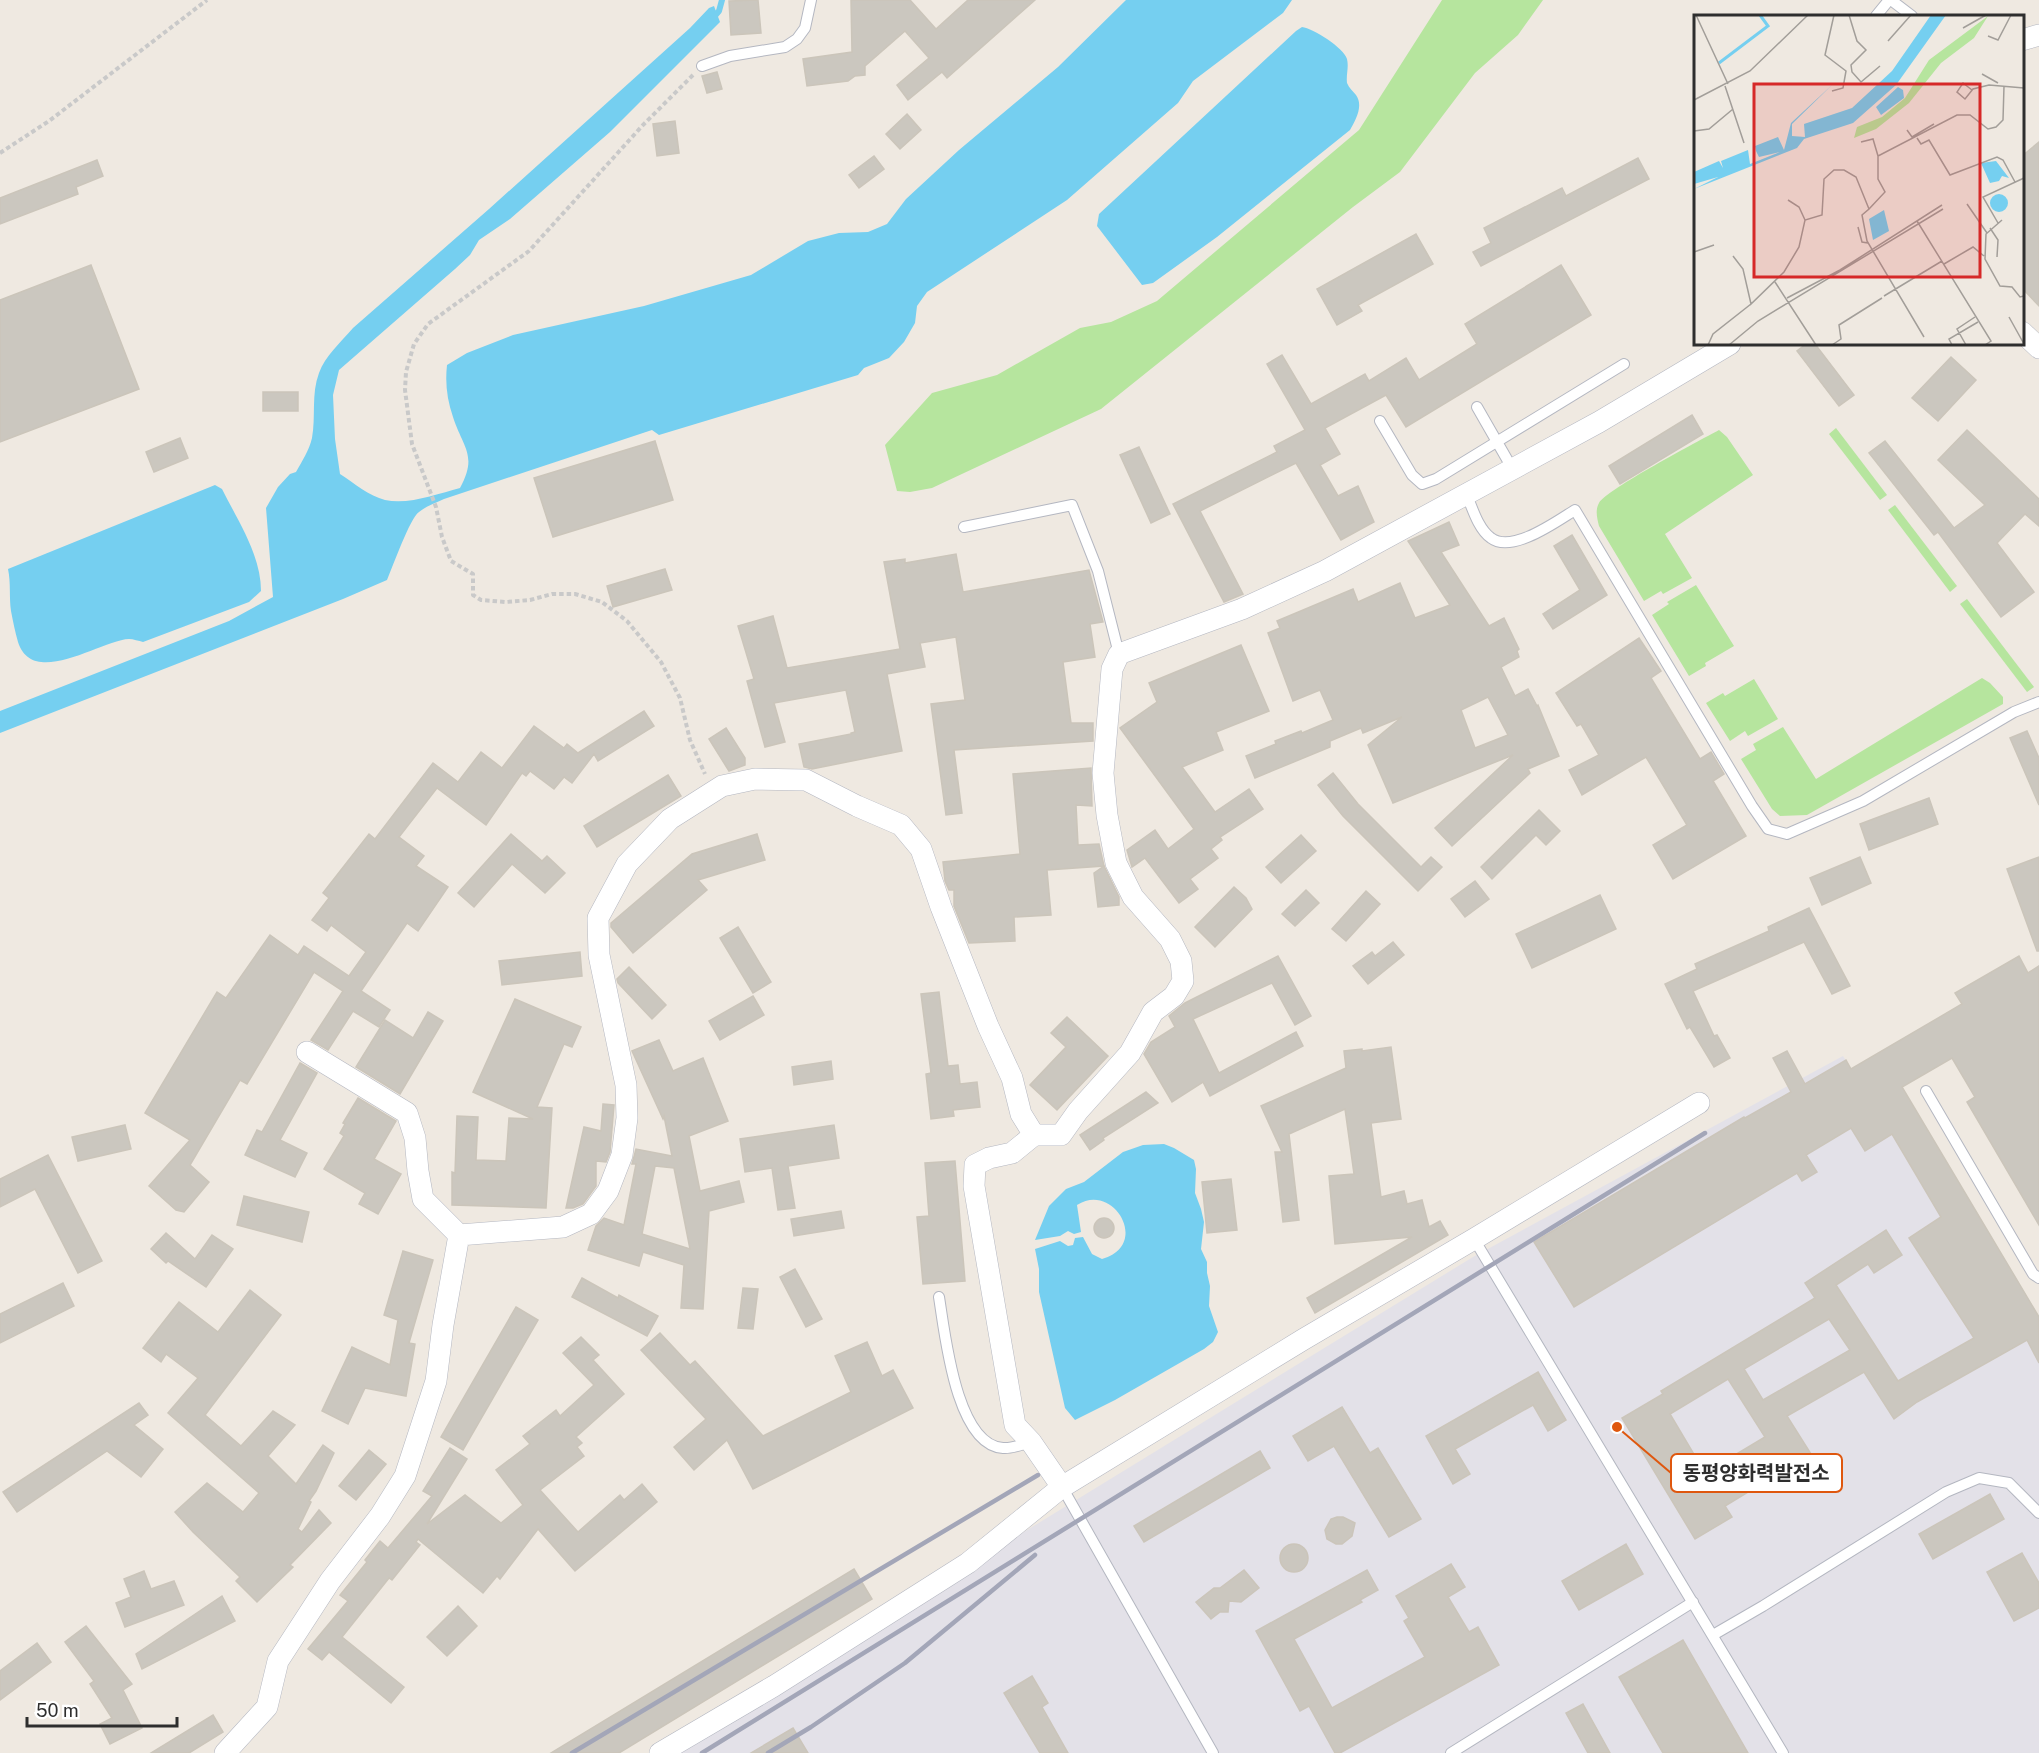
<svg xmlns="http://www.w3.org/2000/svg" width="2039" height="1753" viewBox="0 0 2039 1753" font-family="'Public Sans','Noto Sans KR',sans-serif">
<style>
.industrial{fill:#e3e1e8}
.green{fill:#b6e59e}
.water{fill:#75cff0}
.lines{fill:none;stroke-linecap:round;stroke-linejoin:round}
.stream{stroke:#75cff0;stroke-width:6}
.building{fill:#cbc7bf;stroke:#cbc5ba;stroke-width:1.5;fill-rule:evenodd}
.lane-casing{stroke:#b4b7c1;stroke-width:12}
.street-casing{stroke:#b4b7c1;stroke-width:22}
.path{stroke:#c9c9c9;stroke-width:4;stroke-dasharray:4.5 3;stroke-linecap:butt}
.lane{stroke:#fff;stroke-width:10}
.street{stroke:#fff;stroke-width:21}
.rail{stroke:#a3a6b8;stroke-width:4.5}
.inset-river{fill:none;stroke:#75cff0;stroke-width:3}
.inset-road{fill:none;stroke:#a29e99;stroke-width:1.5}
.view{fill:#d62828;fill-opacity:0.15;stroke:#d62828;stroke-width:3}
.inset-edge{fill:none;stroke:#2e2e2e;stroke-width:3}
.leader{fill:none;stroke:#df570e;stroke-width:2}
.callout-dot{fill:#df570e;stroke:#fff;stroke-width:2}
.callout{fill:#fff;stroke:#df570e;stroke-width:2}
.callout-label{font-size:20px;text-anchor:middle;font-weight:bold;fill:#2e2e2e}
</style>
<rect width="100%" height="100%" fill="#efe9e1"/>
<!-- industrial -->
<polygon class="industrial" points="1843,1056 2039,1360 2039,1753 663,1753 1473,1257"/>
<!-- green -->
<g class="green">
<polygon points="1442,0 1543,0 1518,35 1475,73 1400,172 1353,207 1101,409 932,488 910,492 897,491 885,445 932,393 997,375 1080,328 1111,322 1157,301 1359,130"/>
<polygon points="1836,428 1887,495 1880,500 1829,434"/>
<path d="M1719 430 1727 437 1753 475 1665 534 1692 578 1663 594 1661 591 1644 601 1599 526C1597 518 1595 510 1599 503 1607 489 1699 441 1719 430Z"/>
<polygon points="1895,505 1957,586 1950,592 1888,510"/>
<polygon points="1696,585 1734,646 1705,663 1706,666 1689,676 1652,615 1669,604 1667,602"/>
<polygon points="1967,599 2034,687 2027,692 1960,604"/>
<polygon points="1982,678 1990,683 2003,697 2003,704 1807,815 1780,816 1772,809 1741,759 1756,750 1753,744 1783,727 1816,779"/>
<polygon points="1754,679 1778,719 1748,736 1745,731 1730,741 1706,703 1723,693 1725,696"/>
</g>
<!-- water -->
<g class="water">
<path d="M1126 0H1292L1283 13 1193 81 1178 103 1067 200 927 292 917 306 915 323 904 342 889 358 864 368 858 375 659 435 652 430 444 499C436 503 426 506 419 512 410 518 393 566 387 580L343 599 0 733V711L229 621 273 597 266 508 278 487 290 474 296 472C302 461 309 451 312 438 316 417 311 394 319 373 325 356 341 342 353 328L489 209 690 28 709 8 714 6 720 22 610 132 510 219 479 240 470 255 455 269 339 370 333 395 335 439 340 474C354 483 369 496 385 500 409 505 437 494 460 488 478 455 463 448 453 417 447 400 445 383 447 365L467 353 513 335 644 306 751 275 808 241 839 233 868 232 887 224 906 199 959 150 1058 67Z"/>
<path d="M1302 27C1313 28 1344 48 1347 59 1349 67 1346 75 1347 83 1349 88 1353 91 1356 95 1364 106 1355 121 1350 130L1217 237 1153 283 1142 285 1097 226 1099 214 1296 31Z"/>
<path d="M215 485 222 489C238 521 261 555 261 591L249 602 143 642C139 641 133 639 129 639 101 640 33 689 18 642 15 632 13 621 11 611 9 597 11 583 8 569Z"/>
<path d="M1164 1144 1174 1148 1194 1160 1196 1169 1195 1193 1201 1209 1204 1222 1201 1249 1207 1262V1273L1210 1286 1209 1306 1218 1332 1213 1342 1204 1349 1115 1400 1075 1420 1065 1408 1039 1292V1269L1035 1249 1060 1241 1068 1246 1073 1245 1075 1238 1083 1237 1092 1254 1102 1259C1151 1246 1114 1181 1077 1205L1081 1232 1074 1234 1068 1231 1060 1236 1035 1240 1049 1206 1066 1189 1084 1182 1123 1152 1143 1145Z"/>
</g>
<g class="lines">
<!-- stream -->
<polyline class="stream" points="713,18 719,11 722,0"/>
</g>
<!-- building -->
<g class="building">
<polygon points="758,0 761,33 731,35 729,1"/>
<polygon points="851,0 910,0 936,29 968,0 1035,0 947,78 942,72 908,100 897,85 929,58 905,31 865,66 865,75 855,76 848,81 807,86 803,59 852,52"/>
<polygon points="717,72 722,89 707,93 702,76"/>
<polygon points="907,114 921,130 900,149 886,134"/>
<polygon points="675,121 679,153 657,156 653,124"/>
<polygon points="2039,142 2039,306 2022,288 2022,156"/>
<polygon points="874,156 884,169 859,188 849,175"/>
<polygon points="1638,158 1649,179 1481,266 1473,252 1491,243 1484,228 1562,188 1566,196"/>
<polygon points="97,160 103,176 76,187 78,194 0,224 0,198"/>
<polygon points="1416,234 1433,264 1358,305 1362,311 1337,325 1317,289"/>
<polygon points="91,265 139,389 0,442 0,300"/>
<polygon points="1561,265 1591,315 1406,427 1386,395 1325,428 1340,454 1320,465 1338,496 1358,486 1374,522 1341,540 1296,463 1200,511 1243,594 1224,602 1173,504 1277,452 1274,446 1305,430 1267,364 1282,355 1311,404 1365,374 1369,381 1406,358 1419,380 1477,344 1465,324"/>
<polygon points="1806,344 1815,344 1854,395 1839,406 1797,351"/>
<polygon points="1951,357 1976,380 1938,421 1912,398"/>
<rect x="263" y="392" width="35" height="19"/>
<polygon points="1692,415 1703,434 1620,484 1609,466"/>
<polygon points="1967,430 2039,499 2039,526 2025,514 1997,543 2034,592 2001,617 1938,532 1934,535 1869,453 1885,441 1954,528 1985,505 1938,460"/>
<polygon points="180,438 188,458 154,472 146,452"/>
<polygon points="655,441 673,500 553,537 534,478"/>
<polygon points="1139,447 1170,514 1151,523 1120,455"/>
<path d="M1449 522 1459 545 1441 552 1489 626 1504 618 1519 649 1517 651 1519 657 1501 667 1515 696 1528 689 1537 706 1538 705 1559 756 1528 769 1530 773 1452 846 1435 828 1513 755 1393 803 1368 745 1402 717 1363 733 1361 728 1330 741V747L1255 778 1246 756 1276 744 1275 741 1301 731 1302 733 1333 720 1320 690 1293 701 1268 633 1280 628 1277 621 1353 589 1358 602 1400 583 1415 618 1450 605 1408 541ZM1488 697 1508 735 1475 748 1461 710Z"/>
<polygon points="1572,535 1607,595 1553,629 1543,614 1580,590 1554,546"/>
<polygon points="956,554 963,592 1089,570 1103,622 1090,624 1095,657 1063,662 1071,723 1093,723 1093,741 954,750 962,813 946,815 931,704 965,700 956,637 920,643 925,667 887,674 902,751 812,769 804,767 799,744 851,734 851,733 855,732 846,690 774,703 785,742 765,747 747,681 754,679 738,626 773,616 787,668 900,649 884,562 905,559 905,563"/>
<polygon points="665,569 672,590 613,607 607,586"/>
<polygon points="1639,638 1661,671 1651,678 1700,759 1711,752 1724,774 1713,781 1746,836 1673,879 1653,845 1687,825 1646,757 1582,795 1569,770 1599,755 1581,724 1577,726 1556,693"/>
<polygon points="1241,645 1269,711 1216,732 1223,750 1182,767 1215,812 1249,789 1263,809 1220,837 1222,840 1211,849 1218,858 1190,879 1198,889 1179,903 1145,858 1132,867 1127,850 1155,830 1168,849 1194,829 1120,728 1157,702 1149,683"/>
<polygon points="644,711 654,726 598,761 594,754 572,783 564,777 554,789 530,771 526,776 522,773 486,825 437,788 399,837 424,856 416,866 448,887 418,931 407,923 361,991 390,1010 379,1027 353,1011 328,1050 311,1040 343,991 314,972 247,1084 240,1080 190,1165 209,1182 184,1212 176,1210 149,1186 190,1140 145,1113 217,992 226,998 270,935 298,955 304,946 349,976 366,952 331,925 327,931 312,920 329,898 323,893 369,834 375,839 433,763 458,782 481,752 502,768 534,726 564,748 567,744 578,753"/>
<polygon points="726,728 745,758 745,765 729,771 709,739"/>
<polygon points="2027,731 2039,758 2039,805 2010,738"/>
<polygon points="1091,768 1092,806 1076,805 1078,845 1099,844 1104,866 1047,870 1051,915 1014,917 1015,941 969,943 954,906 954,890 949,890 945,881 943,862 1020,854 1013,774"/>
<polygon points="1333,773 1358,804 1421,867 1431,857 1442,867 1418,891 1343,816 1318,785"/>
<polygon points="668,775 681,796 597,847 584,826"/>
<polygon points="1929,798 1938,824 1869,850 1860,824"/>
<polygon points="1539,810 1560,831 1546,845 1536,835 1492,879 1481,867"/>
<polygon points="511,834 542,861 547,856 565,873 545,893 512,864 474,907 458,893"/>
<polygon points="757,834 765,860 698,880 707,890 633,953 611,927 611,923 692,854"/>
<polygon points="1301,835 1316,851 1281,883 1266,867"/>
<polygon points="1860,857 1871,883 1822,905 1810,878"/>
<polygon points="2039,857 2039,951 2037,951 2007,869"/>
<polygon points="1104,866 1119,897 1119,905 1098,907 1094,873"/>
<polygon points="1475,881 1489,899 1465,917 1451,899"/>
<polygon points="1234,887 1246,898 1252,909 1215,947 1195,927"/>
<polygon points="1306,890 1319,903 1295,926 1282,914"/>
<polygon points="1366,891 1380,904 1346,941 1332,929"/>
<polygon points="1600,895 1616,929 1532,968 1516,934"/>
<polygon points="1809,908 1850,986 1832,994 1804,942 1693,991 1714,1036 1717,1035 1730,1058 1714,1067 1690,1027 1687,1029 1665,984 1697,969 1695,964 1769,931 1768,927"/>
<polygon points="738,927 771,982 753,993 720,938"/>
<polygon points="1393,942 1404,955 1368,984 1353,966 1372,952 1375,956"/>
<polygon points="580,952 582,976 502,985 499,961"/>
<polygon points="1278,956 1311,1016 1295,1025 1272,983 1193,1019 1219,1073 1296,1032 1303,1046 1210,1096 1203,1082 1172,1102 1144,1054 1151,1042 1175,1027 1169,1016 1185,1003"/>
<path d="M2019 956 2028 973 2039 966V1225L1967 1102 1975 1097 1952 1058 1902 1087 2039 1317V1363L2027 1340 1917 1402 1894 1419 1864 1372 1787 1416 1811 1454 1725 1506 1732 1517 1695 1539 1622 1418 1663 1394 1661 1391 1815 1298 1805 1283 1886 1230 1902 1255 1874 1273 1868 1264 1836 1285 1898 1381 1974 1338 1909 1238 1941 1217 1892 1134 1865 1151 1851 1128 1806 1155 1817 1172 1802 1181 1797 1173 1574 1307 1534 1242 1744 1117 1745 1118 1791 1092 1773 1058 1787 1051 1805 1084 1846 1060 1851 1069 1962 1004 1955 993ZM1829 1319 1850 1350 1763 1400 1744 1369ZM1728 1379 1765 1437 1705 1473 1670 1414Z"/>
<polygon points="629,967 666,1005 652,1019 618,983 617,979"/>
<polygon points="939,992 948,1066 958,1065 960,1084 977,1082 980,1107 953,1110 954,1116 931,1119 926,1074 931,1073 921,994"/>
<polygon points="753,996 764,1015 720,1040 709,1021"/>
<polygon points="515,999 581,1027 572,1047 564,1044 537,1107 552,1108 546,1208 452,1205 452,1172 455,1173 457,1116 478,1117 476,1160 506,1161 509,1118 533,1119 473,1092"/>
<polygon points="428,1012 443,1021 400,1094 356,1067 385,1020 413,1038"/>
<polygon points="1067,1017 1108,1056 1057,1110 1030,1085 1066,1047 1051,1033"/>
<path d="M659 1040 673 1071 703 1058 728 1121 689 1136 700 1191 739 1181 744 1202 709 1211 703 1309 681 1308 684 1265 643 1252 639 1266 588 1250 596 1226 604 1218 624 1225 636 1164H632L636 1149 672 1156 664 1116 663 1119 632 1051ZM655 1166 674 1168 690 1249 642 1234Z"/>
<polygon points="1391,1047 1401,1119 1371,1123 1381,1197 1404,1191 1407,1204 1422,1200 1429,1227 1440,1221 1448,1235 1315,1313 1307,1298 1412,1237 1335,1244 1329,1176 1354,1174 1345,1109 1289,1134 1299,1220 1283,1222 1275,1152 1282,1152 1261,1106 1346,1068 1344,1051 1362,1049 1362,1051"/>
<polygon points="831,1061 833,1079 794,1085 792,1067"/>
<polygon points="300,1063 317,1073 280,1140 307,1153 295,1177 245,1155 257,1130 262,1132"/>
<polygon points="1146,1092 1158,1103 1103,1138 1104,1140 1090,1150 1080,1135"/>
<polygon points="358,1098 396,1121 374,1159 401,1174 378,1214 359,1204 365,1193 324,1169 344,1136 340,1133 345,1124 343,1123"/>
<polygon points="603,1104 614,1105 610,1152 606,1162 596,1161 596,1186 583,1204 573,1208 566,1208 584,1127 601,1131"/>
<polygon points="125,1125 131,1149 78,1161 72,1137"/>
<polygon points="834,1125 839,1158 788,1166 795,1208 778,1210 772,1168 745,1172 740,1139"/>
<polygon points="48,1155 102,1261 78,1273 35,1189 0,1207 0,1179"/>
<polygon points="955,1161 965,1281 923,1284 917,1217 929,1216 925,1163"/>
<polygon points="1231,1179 1237,1230 1207,1233 1202,1182"/>
<polygon points="244,1196 309,1212 302,1242 237,1225"/>
<polygon points="841,1211 844,1228 794,1236 791,1219"/>
<circle cx="1104" cy="1228" r="10"/>
<polygon points="166,1233 195,1259 212,1235 233,1249 206,1287 168,1261 166,1263 151,1249"/>
<polygon points="403,1251 433,1260 409,1343 415,1344 406,1396 365,1388 348,1424 322,1411 352,1347 390,1365 398,1320 384,1315"/>
<polygon points="795,1269 822,1319 806,1327 780,1277"/>
<polygon points="582,1278 618,1298 619,1295 658,1316 647,1336 572,1297"/>
<polygon points="63,1283 74,1306 0,1343 0,1314"/>
<polygon points="743,1288 758,1289 753,1329 738,1328"/>
<polygon points="250,1290 281,1315 205,1415 241,1446 273,1411 295,1425 268,1456 296,1484 323,1445 334,1453 316,1491 309,1501 311,1502 298,1529 302,1532 319,1510 331,1523 290,1565 293,1567 257,1602 236,1581 240,1577 193,1532 175,1512 207,1483 243,1512 259,1493 168,1413 198,1378 166,1354 161,1362 143,1348 179,1302 218,1332"/>
<polygon points="516,1307 538,1320 463,1450 441,1437"/>
<polygon points="660,1333 690,1365 695,1361 763,1436 851,1392 835,1356 867,1342 882,1376 893,1370 913,1408 753,1489 727,1440 694,1470 674,1447 706,1419 641,1350"/>
<polygon points="581,1337 599,1355 593,1360 624,1394 576,1437 582,1443 577,1447 584,1456 540,1490 578,1532 620,1495 624,1500 642,1484 657,1502 575,1571 538,1529 500,1579 497,1576 483,1593 418,1539 416,1542 420,1545 392,1580 389,1578 342,1637 404,1687 391,1703 329,1652 322,1660 308,1649 348,1601 340,1595 367,1562 365,1560 380,1541 388,1548 432,1496 423,1491 450,1448 467,1459 427,1524 465,1495 501,1523 523,1505 496,1470 530,1444 523,1436 556,1410 560,1416 594,1385 563,1353"/>
<polygon points="1538,1372 1566,1420 1548,1431 1533,1405 1455,1449 1470,1474 1453,1484 1426,1436"/>
<polygon points="139,1403 148,1415 134,1425 163,1449 141,1477 107,1451 17,1512 3,1492"/>
<polygon points="1342,1407 1370,1453 1378,1448 1421,1519 1389,1537 1334,1446 1308,1461 1293,1436"/>
<polygon points="369,1450 386,1464 356,1500 339,1486"/>
<polygon points="1260,1451 1270,1468 1144,1542 1134,1526"/>
<polygon points="1990,1494 2004,1519 1933,1559 1919,1534"/>
<polygon points="1337,1517 1343,1517 1355,1523 1352,1536 1342,1544 1336,1544 1327,1539 1325,1530 1331,1519"/>
<polygon points="1626,1544 1643,1574 1579,1610 1562,1581"/>
<circle cx="1294" cy="1558" r="14"/>
<polygon points="2022,1553 2039,1583 2039,1608 2014,1621 1987,1572"/>
<polygon points="1451,1564 1465,1587 1448,1597 1469,1632 1478,1627 1499,1665 1340,1753 1335,1753 1309,1706 1300,1711 1256,1631 1367,1570 1378,1590 1360,1600 1362,1602 1294,1639 1332,1708 1425,1657 1404,1621 1409,1618 1396,1596"/>
<polygon points="854,1569 872,1599 619,1753 551,1753"/>
<polygon points="1244,1570 1259,1588 1241,1602 1229,1601 1228,1612 1220,1612 1211,1619 1196,1602 1214,1588 1220,1588"/>
<polygon points="144,1571 151,1589 174,1581 184,1605 125,1627 116,1603 131,1597 124,1579"/>
<polygon points="222,1596 235,1621 142,1669 136,1654"/>
<polygon points="458,1606 477,1626 447,1656 427,1637"/>
<polygon points="86,1626 132,1684 123,1690 142,1728 110,1744 100,1724 112,1718 90,1684 94,1681 65,1642"/>
<polygon points="1683,1640 1748,1753 1663,1753 1619,1677"/>
<polygon points="37,1643 51,1662 0,1700 0,1671"/>
<polygon points="1032,1676 1048,1703 1042,1707 1068,1753 1040,1753 1004,1693"/>
<polygon points="1583,1704 1610,1753 1588,1753 1566,1713"/>
<polygon points="213,1715 223,1732 189,1753 151,1753"/>
<polygon points="793,1728 808,1753 751,1753"/>
</g>
<g class="lines">
<defs>
<g id="lane">
<polyline points="1891,0 1912,16"/>
<polyline points="1876,16 1889,0"/>
<polyline points="702,66 730,56 785,47 797,39 805,28 811,0"/>
<polyline points="1477,407 1512,468"/>
<polyline points="1380,421 1412,475 1422,484 1436,479 1624,364"/>
<path d="M1466 493C1472 507 1478 529 1491 538 1512 554 1557 521 1575 510L1752 806 1768 829 1787 834 1863 801 2014 712 2039 702"/>
<polyline points="964,527 1072,505 1098,571 1119,654"/>
<polyline points="1926,1091 2033,1274 2039,1278"/>
<polyline points="1474,1239 1783,1753"/>
<path d="M939 1297C945 1334 956 1445 1003 1448 1012 1449 1023 1444 1031 1442"/>
<polyline points="1062,1487 1213,1753"/>
<polyline points="1713,1635 1763,1606 1946,1492 1979,1478 2009,1483 2039,1513"/>
<polyline points="1451,1753 1693,1602"/>
</g>
<g id="street">
<polyline points="2022,40 2039,35"/>
<polyline points="2022,332 2039,348"/>
<polyline points="307,1052 407,1113 415,1138 418,1171 423,1199 459,1235"/>
<polyline points="1034,1135 1061,1135 1078,1111 1130,1053 1153,1012 1174,996 1183,981 1181,961 1170,939 1133,897 1116,863 1107,815 1103,773 1112,669 1119,654 1242,609 1325,571 1599,422 1730,344"/>
<polyline points="225,1753 267,1707 278,1661 330,1581 380,1516 405,1476 436,1381 443,1325 459,1235 563,1227 591,1214 608,1191 622,1155 627,1118 626,1085 599,955 598,918 627,864 670,819 722,786 755,779 806,780 857,806 901,825 921,849 941,907 988,1026 1012,1078 1021,1114 1034,1135 1012,1153 989,1158 975,1165 974,1186 1015,1425 1031,1442 1062,1487"/>
<polyline points="660,1753 774,1686 968,1563 1062,1487 1304,1339 1474,1239 1699,1103"/>
</g>
</defs>
<!-- lane casing -->
<use href="#lane" class="lane-casing"/>
<!-- street casing -->
<use href="#street" class="street-casing"/>
<!-- path -->
<g class="path">
<polyline points="693,75 643,125 529,251 428,324 414,344 406,372 405,390 412,444 436,507 442,537 451,561 473,574 473,595 481,600 506,602 530,600 552,594 575,594 602,602 627,621 661,662 680,698 690,740 705,774"/>
<polyline points="0,153 49,121 207,0"/>
</g>
<!-- lane -->
<use href="#lane" class="lane"/>
<!-- street -->
<use href="#street" class="street"/>
<!-- rail -->
<g class="rail">
<polyline points="572,1753 1038,1475"/>
<polyline points="702,1753 1705,1133"/>
<polyline points="768,1753 811,1727 905,1663 1035,1555"/>
</g>
</g>
<!-- overview -->
<g transform="translate(1694 15)">
<rect width="330" height="330" fill="#efe9e1"/>
<path d="M294 1 280 23 247 48 215 88 182 114 160 123 163 112 188 102 211 83 235 45Z" fill="#b6e59e"/>
<path d="M237 0H252L202 70 159 108 110 124 103 133 0 174 24 162 0 169V157L25 146 29 153 27 146 54 135 56 149 86 137 65 142 62 136 61 131 84 122 90 135 97 108 139 69 98 109V121L111 122 110 109 158 93 198 56ZM204 72 209 75 210 83 187 100 182 92ZM302 146 315 163 308 161 305 166 296 168 287 148ZM296 188a9 9 0 1 1 18 0a9 9 0 1 1-18 0ZM190 195 195 216 179 225 175 204Z" fill="#75cff0"/>
<path class="inset-river" d="M25 48 74 11 66 0"/>
<path class="inset-road" d="M2 0 34 69M155 0 163 26 172 35 157 50 158 57 167 67 186 51M269 13 292 0M294 21 304 25 317 0M194 26 217 0M288 59 304 68M31 71 50 128M278 75 269 68 263 77 271 84 279 74 295 70 330 73M138 76 149 73 152 56 131 40 140 0M0 85 56 56 114 0M213 115 218 122 240 109M0 116 15 114 39 94M223 123 227 129 235 125 256 160 303 142 309 145 321 167M167 127 179 124 184 141M94 185 105 192 111 205M273 189 293 218M175 194 191 177 184 164V141L263 100H276L294 114 302 112 309 105 310 71M308 205 292 219 291 244 306 271 318 272 326 282 330 281M223 206 297 326 291 330M304 208 289 182 330 163M164 212 168 227 174 228M296 213 304 225 303 242M0 237 20 230M39 241 49 254 57 289 90 257 105 232 111 205 128 200 130 164 140 155H150L162 162 175 194 168 200 173 226 230 322M250 249 279 232 290 241M81 267 122 330M190 281 248 246M93 283 146 255 248 190M315 302 330 329M14 330 19 319 57 289M35 330 64 306 249 194M138 330 147 324 145 310 188 283M258 330 255 324 284 307M272 330 263 314 281 302"/>
<path class="view" d="M60 69H286V262H60Z"/>
<rect width="330" height="330" class="inset-edge"/>
</g>
<!-- callouts -->
<path class="leader" d="M1617 1427L1671 1473"/>
<circle class="callout-dot" cx="1617" cy="1427" r="6"/>
<rect class="callout" x="1671" y="1454" width="171" height="38" rx="6"/>
<g class="callout-label">
<text x="1756" y="1480">동평양화력발전소</text>
</g>
<!-- scale -->
<path d="M27 1717v9h150v-9" fill="none" stroke="#2e2e2e" stroke-width="3"/>
<text x="36" y="1717" font-size="18" fill="#2e2e2e" stroke="#ffffff" stroke-width="4.5" paint-order="stroke">50 m</text>
</svg>
